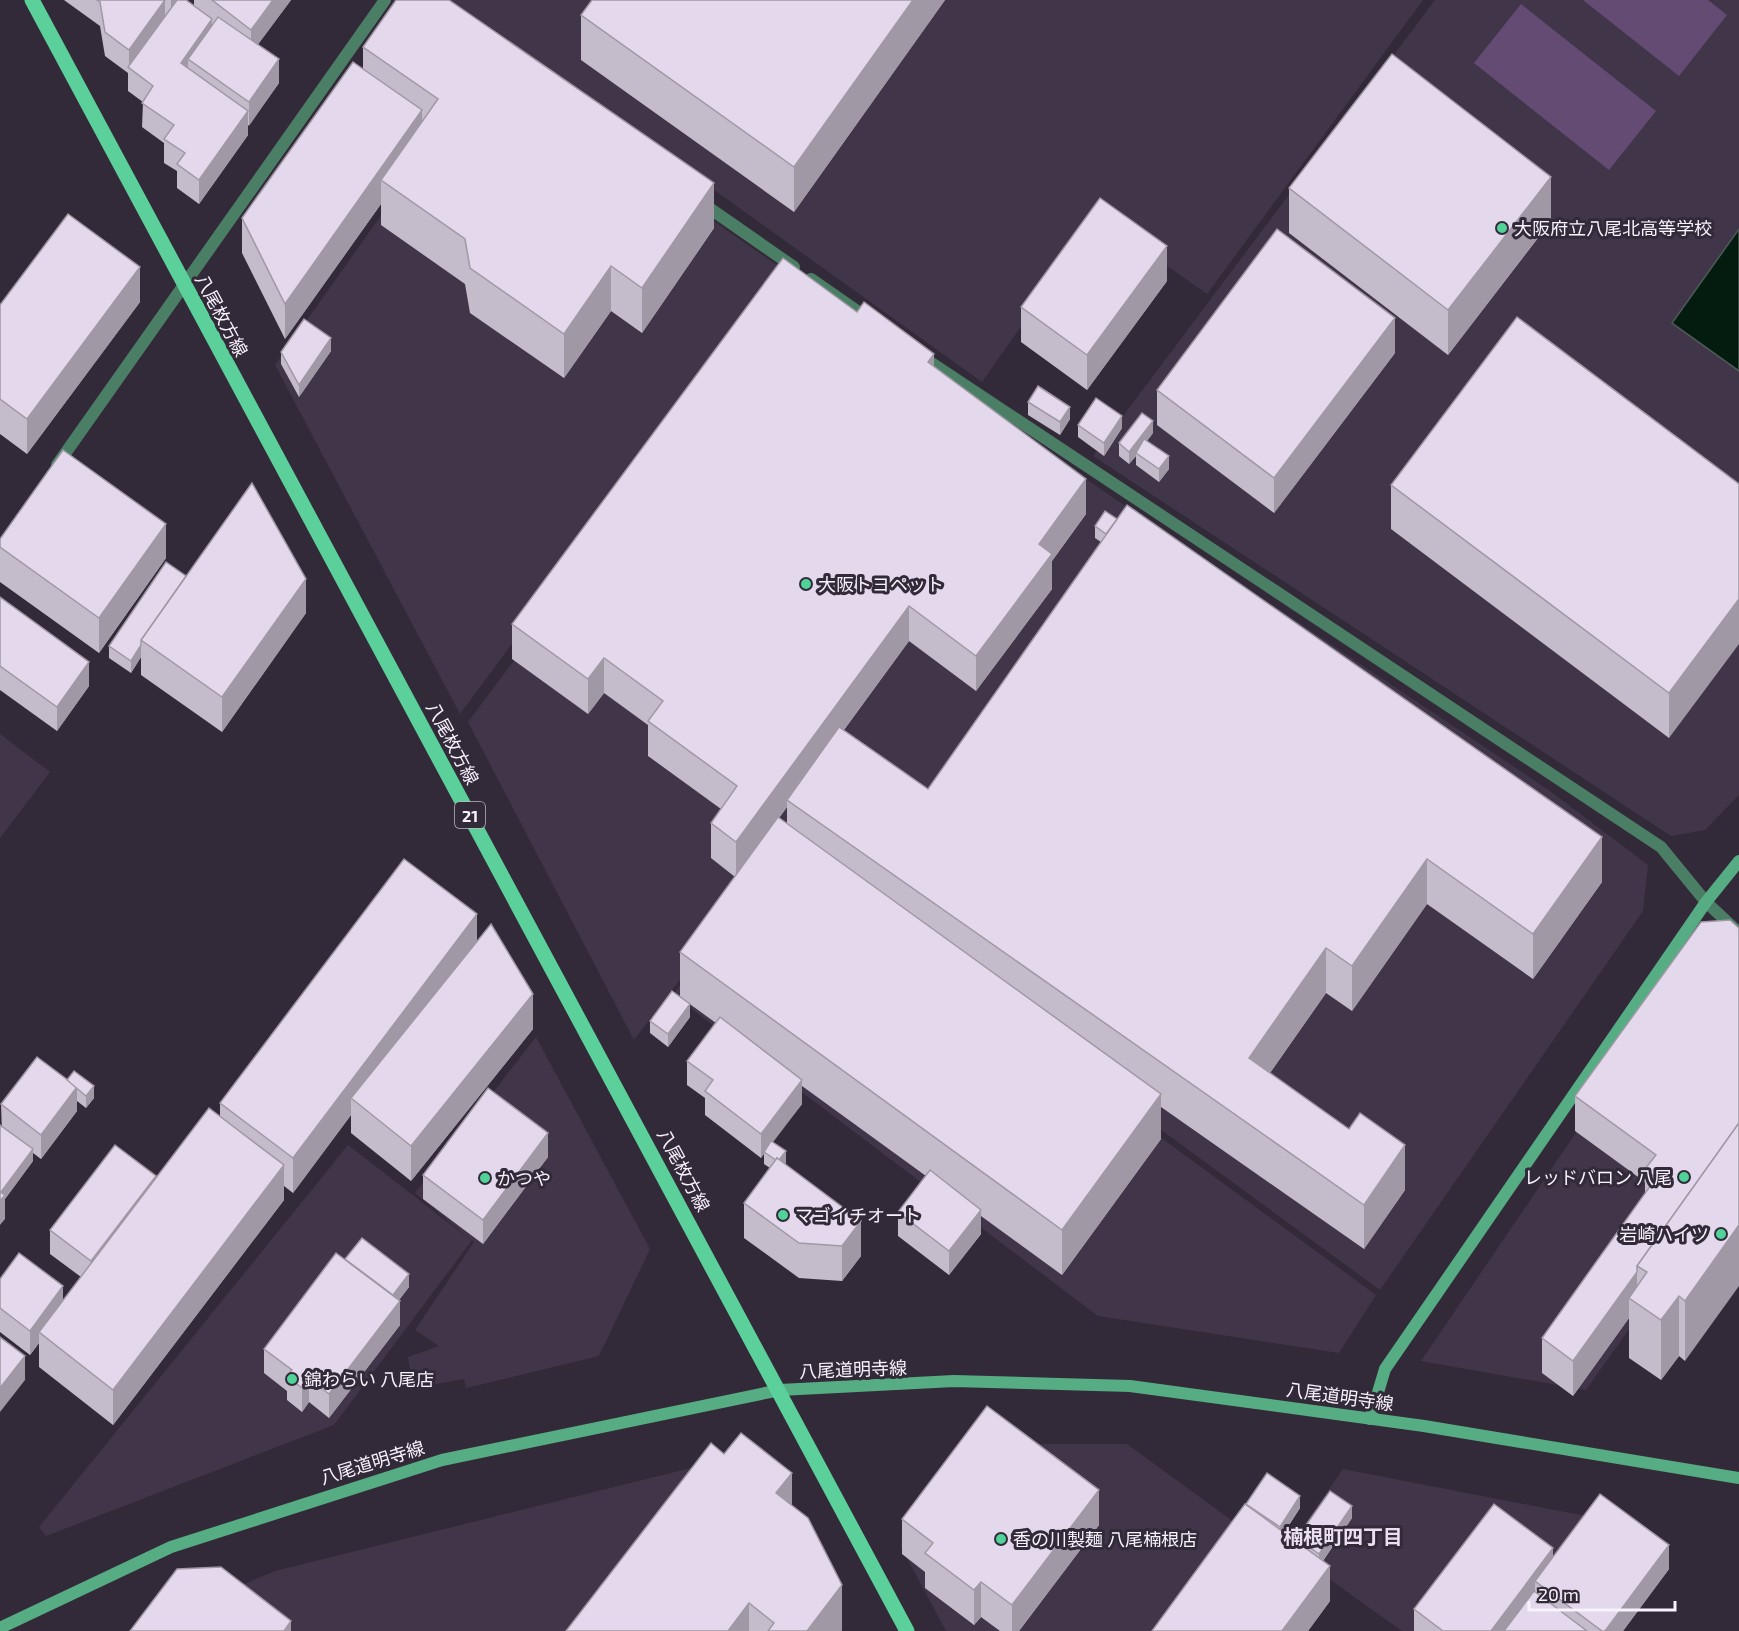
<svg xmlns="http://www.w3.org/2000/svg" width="1739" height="1631" viewBox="0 0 1739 1631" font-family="'Exo 2','Noto Sans JP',sans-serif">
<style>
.built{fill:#413549}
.green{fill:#644b73}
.water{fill:#041c10;stroke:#4d5c57;stroke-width:1.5}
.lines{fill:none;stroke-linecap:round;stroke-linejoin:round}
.street{stroke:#4b7f65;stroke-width:12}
.secondary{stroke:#56ad83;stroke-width:12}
.primary{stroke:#5bd09a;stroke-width:15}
.wall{fill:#c4bbcb;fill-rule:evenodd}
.shaded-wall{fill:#a098a5}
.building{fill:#e4d9ec;stroke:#a098a5;stroke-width:1.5}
.poi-dot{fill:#4fd399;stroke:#332a39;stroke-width:2}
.labels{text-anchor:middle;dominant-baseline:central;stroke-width:6;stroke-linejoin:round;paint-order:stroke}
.shield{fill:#332a39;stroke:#bdb6c2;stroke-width:1.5}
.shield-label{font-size:16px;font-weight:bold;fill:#f8f2fc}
.poi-label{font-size:18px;fill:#f8f2fc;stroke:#332a39;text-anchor:start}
.street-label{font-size:18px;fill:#f8f2fc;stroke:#332a39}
.neighbourhood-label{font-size:20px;font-weight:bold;fill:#ebdff2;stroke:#332a39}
</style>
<rect width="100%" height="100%" fill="#332a39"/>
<!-- built -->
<g class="built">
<polygon points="449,0 1423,0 1207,294 1098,217 982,382"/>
<polygon points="1435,0 1739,0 1739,795 1705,830 1671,836 1093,456"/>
<polygon points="405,7 787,272 460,714 275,365 431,145 350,84"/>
<polygon points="797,282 1149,522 1550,791 1648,865 1643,911 1380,1290 779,851 776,856 1376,1295 1339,1353 1098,1316 673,995 752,885 634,1040 468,722"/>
<polygon points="0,734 50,772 0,838"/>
<polygon points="1739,952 1739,1174 1586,1390 1421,1361 1698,953"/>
<polygon points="536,1037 650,1249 599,1356 466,1388 464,1379 413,1388 408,1357 439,1346 415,1330 474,1242 472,1240 334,1425 46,1536 39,1527 348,1145 471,1240 415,1193"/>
<polygon points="957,1444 1127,1444 1238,1525 1160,1631 946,1631 901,1547 902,1526"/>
<polygon points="707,1464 576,1631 132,1631 275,1571"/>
<polygon points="1343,1469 1591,1517 1509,1631 1402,1631 1287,1549"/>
</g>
<!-- green -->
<g class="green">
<polygon points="1583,0 1708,0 1727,15 1679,76"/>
<polygon points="1521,4 1656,111 1609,170 1474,63"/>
</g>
<!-- water -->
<polygon class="water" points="1739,229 1739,371 1672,323"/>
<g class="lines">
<!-- street -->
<g class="street">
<polyline points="702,203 794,267"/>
<polyline points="811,279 870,320"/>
<polyline points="921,356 1661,847 1706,902 1739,933"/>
<polyline points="57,465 385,0"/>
</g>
<!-- secondary -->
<g class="secondary">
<polyline points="1370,1419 1385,1369 1706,902 1739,861"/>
<polyline points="0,1628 171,1547 442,1460 780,1390 954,1381 1130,1386 1424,1426 1739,1478"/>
</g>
<!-- primary -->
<polyline class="primary" points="32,0 907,1631"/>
</g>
<!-- wall -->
<g class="wall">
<polygon points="64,0 187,0 194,5 194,0 291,0 258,44 279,83 248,126 248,135 199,204 177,188 177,171 164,163 164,143 142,127 143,102 128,91 128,73 105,56 100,26"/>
<polygon points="945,0 794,212 581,60 581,15"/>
<polygon points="363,47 714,228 642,333 611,311 564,378 470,313 465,284 381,225 381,204 285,339 242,253 242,218 363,69"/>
<polygon points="1289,188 1551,221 1448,355 1289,233"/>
<polygon points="1167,281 1087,390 1021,342 1021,307"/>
<polygon points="140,302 27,454 0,434 0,305"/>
<path d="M857 312 934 367 1086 514 1052 561V589L976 691 909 641 844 730 928 789 1101 542 1095 538V526L1602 882 1533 979 1427 904 1352 1011 1326 993 1270 1073 1405 1190 1364 1249 1161 1107V1139L1062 1275 981 1216V1234L949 1275 898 1236V1212L926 1176 802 1086V1104L772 1142 786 1163 785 1164 861 1256 842 1281 799 1278 744 1238V1203L770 1168 764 1164V1153L761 1158 705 1115V1098L687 1085V1061L716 1023 680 997V952L735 877 711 858V823L721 809 648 756V725L604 693 588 714 512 659V624ZM787 807V823L779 818Z"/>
<polygon points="331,351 299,397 281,364 281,352"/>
<polygon points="1395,353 1274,513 1157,425 1157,390"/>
<polygon points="1028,402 1070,419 1060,435 1028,415"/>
<polygon points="1078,425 1122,428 1104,456 1078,437"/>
<polygon points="1153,433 1147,441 1169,469 1159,482 1136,465 1136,456 1129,464 1119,456 1119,443"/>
<polygon points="1739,484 1669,738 1391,529 1391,485"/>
<polygon points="0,539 166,558 99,653 0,582"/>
<polygon points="186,576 306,613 222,732 141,675 141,657 131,673 109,658 109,646"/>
<polygon points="0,597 89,686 57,731 0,690"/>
<polygon points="1701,922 1685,1361 1679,1356 1661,1380 1629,1358 1629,1318 1573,1396 1542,1373 1542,1338 1645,1194 1645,1182 1575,1131 1575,1096"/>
<polygon points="477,941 533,1029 411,1181 351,1133 351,1115 293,1193 284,1186 284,1200 113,1425 39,1367 39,1343 30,1355 0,1332 0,1279 63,1300 81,1277 50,1254 50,1230 156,1178 220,1117 220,1103"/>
<polygon points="690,1017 668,1047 650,1033 650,1021"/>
<polygon points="67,1080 94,1098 86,1108 77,1101 77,1111 41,1159 33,1153 33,1161 5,1199 5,1219 1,1104"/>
<polygon points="548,1157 483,1244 423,1199 423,1175"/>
<polygon points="345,1259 409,1287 399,1300 400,1325 329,1418 309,1402 302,1412 287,1400 287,1391 264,1373 264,1349"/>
<polygon points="1246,1504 1300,1508 1284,1533 1297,1542 1297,1538 1352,1518 1323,1561 1330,1601 1308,1631 1152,1631"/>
<polygon points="792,1506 842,1630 841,1631 566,1631"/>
<polygon points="902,1519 1099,1525 1019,1631 1000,1631 981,1617 974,1625 925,1588 925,1572 902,1554"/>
<polygon points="1553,1558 1669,1569 1623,1631 1414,1631 1414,1609"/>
</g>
<!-- shaded-wall -->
<g class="shaded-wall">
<polygon points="165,0 165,24 129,68 129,50"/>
<polygon points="171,0 187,0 171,20"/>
<polygon points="273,0 291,0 251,54 251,30"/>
<polygon points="913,0 945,0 794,212 794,167"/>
<polygon points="212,19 212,43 188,59 188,77 181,63"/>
<polygon points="279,59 279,83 249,126 249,102"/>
<polygon points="422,110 422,145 381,180 381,204 285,339 285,304"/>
<polygon points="248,111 248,135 199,204 199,180"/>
<polygon points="1551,177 1551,221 1448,355 1448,310"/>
<polygon points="714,183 714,228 642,333 642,288"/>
<polygon points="1167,246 1167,281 1087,390 1087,355"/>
<polygon points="611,266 611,311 564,378 564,334"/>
<polygon points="140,267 140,302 27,454 27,419"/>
<polygon points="1395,318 1395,353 1274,513 1274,478"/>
<polygon points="331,338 331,351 299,397 299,385"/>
<polygon points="934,354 934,389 928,362"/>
<polygon points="1070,407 1070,419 1060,435 1060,422"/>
<polygon points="1122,416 1122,428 1104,456 1104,443"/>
<polygon points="1153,421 1153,433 1137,454 1136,453 1136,456 1129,464 1129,452"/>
<polygon points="1169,456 1169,469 1159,482 1159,469"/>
<polygon points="1086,479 1086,514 1052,561 1052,589 976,691 976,656 1039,544"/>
<polygon points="166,524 166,558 99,653 99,618"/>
<polygon points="306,579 306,613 222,732 222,697"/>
<polygon points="1739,599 1739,644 1669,738 1669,693"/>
<polygon points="909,606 909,641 790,803 787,800 787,807 736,877 736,842"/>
<polygon points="141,645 141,657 131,673 131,661"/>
<polygon points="604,658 604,693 588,714 588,679"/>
<polygon points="89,662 89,686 57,731 57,707"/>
<polygon points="1602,837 1602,882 1533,979 1533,934"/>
<polygon points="1427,859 1427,904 1352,1011 1352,966"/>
<polygon points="477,914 477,949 351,1098 351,1115 293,1193 293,1158"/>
<polygon points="1326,948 1326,993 1249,1103 1249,1058"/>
<polygon points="533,994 533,1029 411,1181 411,1146"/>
<polygon points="690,1004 690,1017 668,1047 668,1034"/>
<polygon points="802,1080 802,1104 761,1158 761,1134"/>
<polygon points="94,1086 94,1098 86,1108 86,1096"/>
<polygon points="77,1087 77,1111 41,1159 41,1135"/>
<polygon points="1161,1094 1161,1139 1062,1275 1062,1230"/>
<polygon points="548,1133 548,1157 483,1244 483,1220"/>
<polygon points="1405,1145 1405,1190 1364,1249 1364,1205"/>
<polygon points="33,1149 33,1161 5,1199 5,1219 0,1225 0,1193"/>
<polygon points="786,1151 786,1163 778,1174 778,1161"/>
<polygon points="284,1165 284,1200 113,1425 113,1390"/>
<polygon points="156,1176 156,1200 91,1285 91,1261"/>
<polygon points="981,1210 981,1234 949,1275 949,1251"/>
<polygon points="861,1221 861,1256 842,1281 842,1246"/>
<polygon points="1739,1225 1739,1286 1685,1361 1685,1301"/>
<polygon points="1637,1272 1637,1303 1629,1298 1629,1318 1573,1396 1573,1361"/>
<polygon points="409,1274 409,1287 393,1308 393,1295"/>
<polygon points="63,1286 63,1310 39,1332 39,1343 30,1355 30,1331"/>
<polygon points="1679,1296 1679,1356 1661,1380 1661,1320"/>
<polygon points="400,1301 400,1325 329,1418 329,1394"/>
<polygon points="25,1356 25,1380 0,1412 0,1388"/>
<polygon points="309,1378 309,1402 302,1412 302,1388"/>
<polygon points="792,1473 792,1517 776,1493"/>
<polygon points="1099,1490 1099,1525 1019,1631 1012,1631 1012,1605"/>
<polygon points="1300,1496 1300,1508 1280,1539 1280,1527"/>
<polygon points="1352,1506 1352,1518 1319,1566 1319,1554"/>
<polygon points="1669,1545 1669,1569 1623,1631 1605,1631"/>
<polygon points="1553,1548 1553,1572 1535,1581 1535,1595 1509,1631 1491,1631"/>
<polygon points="1330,1566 1330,1601 1308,1631 1282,1631"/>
<polygon points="981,1582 981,1617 974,1625 974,1590"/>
<polygon points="842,1585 842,1630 841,1631 807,1631"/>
<polygon points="749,1603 749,1631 728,1631"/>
<polygon points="291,1621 291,1631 284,1631"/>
</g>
<!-- building -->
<g class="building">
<polygon points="97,0 165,0 129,50 105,32 100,2"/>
<polygon points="177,0 186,0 212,19 181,63 248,111 199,180 177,164 185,153 164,139 174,125 142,103 153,86 128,67"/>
<polygon points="212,0 273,0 251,30"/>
<polygon points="396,0 449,0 714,183 642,288 611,266 564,334 470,268 465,239 381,180 438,99 363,47"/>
<polygon points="592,0 913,0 794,167 581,15"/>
<polygon points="218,17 279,59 249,102 188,59"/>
<polygon points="1392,54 1551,177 1448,310 1289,188"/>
<polygon points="353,62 422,110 285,304 242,218"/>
<polygon points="1100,198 1167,246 1087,355 1021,307"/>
<polygon points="68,214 140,267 27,419 0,399 0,305"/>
<polygon points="1277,229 1395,318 1274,478 1157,390"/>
<polygon points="783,258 857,312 864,302 934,354 928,362 1086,479 1039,544 1052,554 976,656 909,606 736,842 711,823 737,786 648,721 663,701 604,658 588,679 512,624"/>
<polygon points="1517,317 1739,484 1739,599 1669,693 1391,485"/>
<polygon points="304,319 331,338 299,385 281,352"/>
<polygon points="1038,386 1070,407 1060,422 1028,402"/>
<polygon points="1096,398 1122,416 1104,443 1078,425"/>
<polygon points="1142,413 1153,421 1129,452 1119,443"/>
<polygon points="1144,439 1169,456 1159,469 1136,453"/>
<polygon points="63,450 166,524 99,618 0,547 0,539"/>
<polygon points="252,483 306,579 222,697 141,640"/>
<polygon points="1127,505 1602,837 1533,934 1427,859 1352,966 1326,948 1249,1058 1349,1129 1360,1113 1405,1145 1364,1205 787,800 839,727 928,789"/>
<polygon points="1105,511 1117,519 1106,534 1095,526"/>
<polygon points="166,562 186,576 141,640 141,645 131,661 109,646"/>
<polygon points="0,597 89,662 57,707 0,666"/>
<polygon points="778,817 1161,1094 1062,1230 680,952"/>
<polygon points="404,859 477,914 293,1158 220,1103"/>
<polygon points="1730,920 1739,928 1739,1123 1637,1266 1637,1272 1573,1361 1542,1338 1656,1178 1645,1169 1656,1155 1575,1096 1701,922"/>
<polygon points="491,924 533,994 411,1146 351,1098"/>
<polygon points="672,991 690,1004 668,1034 650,1021"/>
<polygon points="720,1017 802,1080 761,1134 705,1091 713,1080 687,1061"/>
<polygon points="37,1057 77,1087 41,1135 1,1104"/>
<polygon points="74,1071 94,1086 86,1096 67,1080"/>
<polygon points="488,1088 548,1133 483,1220 423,1175"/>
<polygon points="209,1108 284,1165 113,1390 39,1332"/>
<polygon points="1739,1123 1739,1225 1685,1301 1679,1296 1661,1320 1629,1298 1647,1272 1637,1266"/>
<polygon points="0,1125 33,1149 1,1192 0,1192"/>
<polygon points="771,1141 786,1151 779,1160 777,1158 776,1160 764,1152"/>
<polygon points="115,1145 156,1176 91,1261 50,1230"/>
<polygon points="777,1158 861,1221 842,1246 799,1243 744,1203"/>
<polygon points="930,1170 981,1210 949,1251 898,1212"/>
<polygon points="0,1192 5,1195 0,1201"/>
<polygon points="362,1238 409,1274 393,1295 345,1259"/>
<polygon points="19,1253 63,1286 30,1331 0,1308 0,1279"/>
<polygon points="336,1253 400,1301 329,1394 309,1378 302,1388 287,1376 292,1370 264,1349"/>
<polygon points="0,1337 25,1356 0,1388"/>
<polygon points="987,1406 1099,1490 1012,1605 981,1582 974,1590 925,1553 933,1543 902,1519"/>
<polygon points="741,1433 792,1473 776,1493 808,1518 842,1585 807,1631 768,1631 774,1623 749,1603 728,1631 566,1631 711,1443 724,1454"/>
<polygon points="1267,1473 1300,1496 1280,1527 1246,1504"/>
<polygon points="1330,1491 1352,1506 1319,1554 1297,1538"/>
<polygon points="1600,1494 1669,1545 1605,1631 1602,1631 1535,1581"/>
<polygon points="1245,1504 1330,1566 1282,1631 1152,1631"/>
<polygon points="1494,1504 1553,1548 1491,1631 1443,1631 1414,1609"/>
<polygon points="221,1567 291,1621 284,1631 130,1631 177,1569"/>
<polygon points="1534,1591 1587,1631 1504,1631"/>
</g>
<!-- markers -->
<g class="poi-dot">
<circle cx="1502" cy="228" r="6"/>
<circle cx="806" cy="584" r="6"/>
<circle cx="1684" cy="1177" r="6"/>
<circle cx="485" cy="1178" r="6"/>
<circle cx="783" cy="1215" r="6"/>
<circle cx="1721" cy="1234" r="6"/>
<circle cx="292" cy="1379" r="6"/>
<circle cx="1001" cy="1539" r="6"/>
</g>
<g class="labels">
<!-- shield labels -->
<rect class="shield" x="455" y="802" width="30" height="26" rx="4.5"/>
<g class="shield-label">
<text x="470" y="815">21</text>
</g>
<!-- poi labels -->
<g class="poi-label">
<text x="1514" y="228">大阪府立八尾北高等学校</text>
<text x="818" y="584">大阪トヨペット</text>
<text x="1672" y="1177" text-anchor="end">レッドバロン 八尾</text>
<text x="497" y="1178">かつや</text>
<text x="795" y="1215">マゴイチオート</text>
<text x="1709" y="1234" text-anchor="end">岩崎ハイツ</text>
<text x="304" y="1379">錦わらい 八尾店</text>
<text x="1013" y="1539">香の川製麺 八尾楠根店</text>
</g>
<!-- street labels -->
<g class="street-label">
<text transform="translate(222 315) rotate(62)">八尾枚方線</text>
<text transform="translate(453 743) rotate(62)">八尾枚方線</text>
<text transform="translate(684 1170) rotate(62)">八尾枚方線</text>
<text transform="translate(853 1369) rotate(-2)">八尾道明寺線</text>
<text transform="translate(1340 1396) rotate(8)">八尾道明寺線</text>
<text transform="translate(372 1462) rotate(-17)">八尾道明寺線</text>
</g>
<!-- neighbourhood labels -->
<g class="neighbourhood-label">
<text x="1343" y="1536">楠根町四丁目</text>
</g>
</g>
<!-- scale -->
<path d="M1529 1601v9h146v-9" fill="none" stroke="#f8f2fc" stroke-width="3"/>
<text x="1538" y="1601" font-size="18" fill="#f8f2fc" stroke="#332a39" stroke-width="4.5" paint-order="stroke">20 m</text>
</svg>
